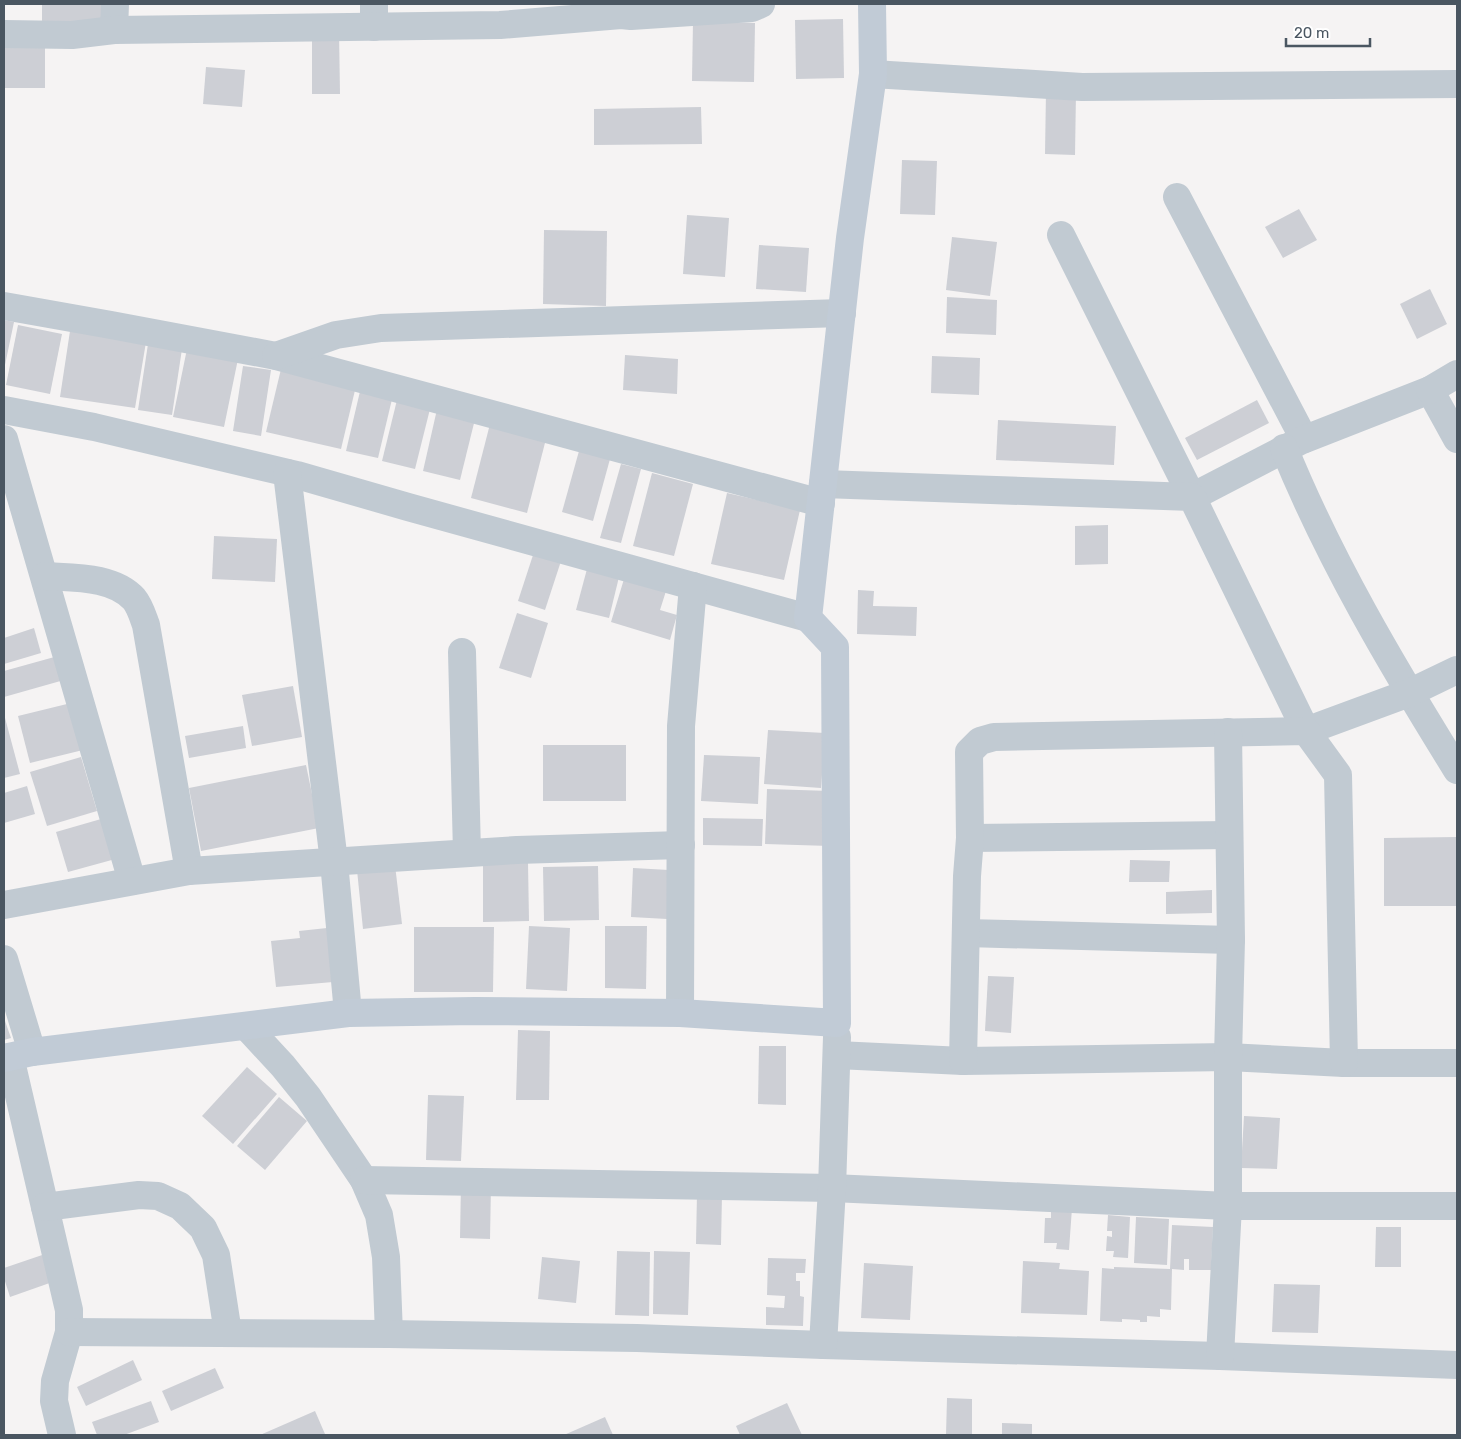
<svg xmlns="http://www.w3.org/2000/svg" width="1461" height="1439" viewBox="0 0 1461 1439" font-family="Rubik,sans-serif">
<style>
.building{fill:#cdcfd5}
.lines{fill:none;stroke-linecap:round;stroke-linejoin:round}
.street{stroke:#c1cad2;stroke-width:28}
.secondary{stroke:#c1cbd6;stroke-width:28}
</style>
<rect width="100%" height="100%" fill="#f5f3f3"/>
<!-- building -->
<g class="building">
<rect x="42" y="4" width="67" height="17"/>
<polygon points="843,19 844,78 796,79 795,20"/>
<polygon points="693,21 755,23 754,82 692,81"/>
<polygon points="312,31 339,31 340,94 312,94"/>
<rect x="4" y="43" width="41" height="45"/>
<polygon points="206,67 245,70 242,107 203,104"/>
<polygon points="1046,91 1076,92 1075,155 1045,154"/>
<polygon points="701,107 702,144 594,145 594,109"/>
<polygon points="902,160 937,161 935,215 900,214"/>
<polygon points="1299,209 1317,240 1283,258 1265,227"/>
<polygon points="687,215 729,218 725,277 683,274"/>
<polygon points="544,230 607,231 606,306 543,304"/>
<polygon points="952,237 997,242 990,296 946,290"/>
<polygon points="759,245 809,248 806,292 756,289"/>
<polygon points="1430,289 1447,324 1417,339 1400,304"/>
<polygon points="947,297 997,300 996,335 946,333"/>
<polygon points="4,320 14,322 5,365 4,365"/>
<polygon points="18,325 62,334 50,394 6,385"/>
<polygon points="70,331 146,342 135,408 60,397"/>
<polygon points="148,344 182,349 172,415 138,410"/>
<polygon points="187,349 238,359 224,427 173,417"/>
<polygon points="625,355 678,359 677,394 623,390"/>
<polygon points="932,356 980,358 979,395 931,393"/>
<polygon points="243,366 271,370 261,436 233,431"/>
<polygon points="281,369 356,386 341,449 266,432"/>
<polygon points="361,387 393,395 378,458 346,451"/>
<polygon points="397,400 430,409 415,469 382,461"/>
<polygon points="1257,400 1269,423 1197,460 1185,438"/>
<polygon points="438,405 476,415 460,480 423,471"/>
<polygon points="998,420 1116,426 1114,465 996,460"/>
<polygon points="490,424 546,439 527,513 471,498"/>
<polygon points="579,451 610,459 593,521 562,512"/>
<polygon points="621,464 641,469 621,543 600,538"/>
<polygon points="652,473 693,484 674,556 633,546"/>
<polygon points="727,493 800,510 784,580 711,564"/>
<polygon points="1108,525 1108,564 1075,565 1075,526"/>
<polygon points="214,536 277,539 275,582 212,579"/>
<polygon points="534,552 561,561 545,610 518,601"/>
<polygon points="587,569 619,577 609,618 576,610"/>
<polygon points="624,579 666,591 660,610 677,615 670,640 611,622"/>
<polygon points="858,590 874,591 873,606 917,607 916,636 857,634"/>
<polygon points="517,613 548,623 531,678 499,668"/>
<polygon points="34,628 41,653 4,664 4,638"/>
<polygon points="58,656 64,680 4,697 4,671"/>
<polygon points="293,686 302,737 252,746 242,695"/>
<polygon points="71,703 83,750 30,763 18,716"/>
<polygon points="4,714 20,774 4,778"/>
<polygon points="243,726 246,748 189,758 185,736"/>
<polygon points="768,730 825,733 821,788 764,784"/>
<rect x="543" y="745" width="83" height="56"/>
<polygon points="704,755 760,757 758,804 701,801"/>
<polygon points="81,757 97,811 47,826 30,772"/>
<polygon points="306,765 319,828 201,851 189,788"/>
<polygon points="27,786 35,814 4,823 4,793"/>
<polygon points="767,789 831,791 830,846 765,844"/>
<polygon points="108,817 119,858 68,872 56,832"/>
<polygon points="703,818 763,819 762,846 703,845"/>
<polygon points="1457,837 1457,906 1384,906 1384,838"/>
<polygon points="1130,860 1170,861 1169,882 1129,882"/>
<polygon points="528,863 529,921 483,922 483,864"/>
<polygon points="395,865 402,924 363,929 357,870"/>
<polygon points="598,866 599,920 544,921 543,867"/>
<polygon points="633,868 669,870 667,919 631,917"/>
<polygon points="1212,890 1212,913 1166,914 1166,892"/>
<polygon points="529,926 570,928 567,991 526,989"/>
<polygon points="605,926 647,926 646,989 605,988"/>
<polygon points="414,927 494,927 493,992 414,992"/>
<polygon points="327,928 333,982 276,987 271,941 300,938 299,931"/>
<polygon points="988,976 1014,977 1011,1033 985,1031"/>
<polygon points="4,1018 11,1038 4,1040"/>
<polygon points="518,1030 550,1031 549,1100 516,1100"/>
<polygon points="759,1046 786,1046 786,1105 758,1104"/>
<polygon points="247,1067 277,1094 233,1144 202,1116"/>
<polygon points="428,1095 464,1096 461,1161 426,1160"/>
<polygon points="279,1097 307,1121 265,1170 237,1146"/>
<polygon points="1244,1116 1280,1118 1277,1169 1241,1168"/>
<polygon points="461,1183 491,1184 490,1239 460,1238"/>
<polygon points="697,1193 722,1194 721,1245 696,1244"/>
<polygon points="1051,1207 1072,1208 1069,1250 1056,1249 1057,1243 1044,1243 1045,1218 1051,1218"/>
<polygon points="1108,1215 1130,1217 1128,1258 1113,1257 1114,1251 1106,1251 1107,1236 1112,1237 1112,1231 1107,1231"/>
<polygon points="1136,1217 1169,1219 1167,1265 1134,1263"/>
<polygon points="1172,1225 1213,1227 1211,1270 1189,1270 1189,1259 1184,1259 1184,1270 1172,1269 1171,1310 1160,1309 1160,1317 1147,1316 1147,1322 1140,1322 1140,1320 1122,1319 1122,1322 1100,1321 1102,1268 1114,1269 1114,1267 1170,1269"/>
<polygon points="1376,1227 1401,1227 1401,1267 1375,1267"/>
<polygon points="617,1251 650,1252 649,1316 615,1315"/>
<polygon points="654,1251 690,1252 688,1315 653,1314"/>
<polygon points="51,1252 61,1279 10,1297 4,1278 4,1268"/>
<polygon points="542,1257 580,1261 576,1303 538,1299"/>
<polygon points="768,1258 806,1259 805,1273 796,1273 796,1281 800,1281 800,1296 804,1297 803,1326 766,1325 766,1307 784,1308 785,1296 767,1295"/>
<polygon points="1023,1261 1060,1263 1059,1269 1089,1271 1087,1315 1021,1313"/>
<polygon points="864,1263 913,1266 910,1320 861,1318"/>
<polygon points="1274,1284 1320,1285 1318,1333 1272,1332"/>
<polygon points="133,1360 142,1380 86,1406 77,1387"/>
<polygon points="215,1368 224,1388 171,1411 162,1391"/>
<polygon points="947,1398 972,1399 972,1435 946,1435"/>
<polygon points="151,1401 159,1422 124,1435 97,1435 92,1422"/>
<polygon points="787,1403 802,1435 740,1435 736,1426"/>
<polygon points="315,1411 325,1434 260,1435"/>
<polygon points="605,1417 613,1435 564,1435"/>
<polygon points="1002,1423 1032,1424 1032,1435 1002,1435"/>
</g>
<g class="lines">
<!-- street -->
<g class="street">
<polyline points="374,4 374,27"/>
<polyline points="114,30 115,4"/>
<polyline points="4,34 72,35 114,30 500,25 621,15 631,16 752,8 761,4"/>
<polyline points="873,74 1082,87 1457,84"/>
<polyline points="1177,197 1304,439"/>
<polyline points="1061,235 1192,497 1300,441 1430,390 1457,439"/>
<polyline points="4,306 111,325 276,356 821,503"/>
<polyline points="276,356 336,335 381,328 842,313"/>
<polyline points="1430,390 1457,374"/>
<polyline points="4,410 94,427 297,475 408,507 808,618"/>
<polyline points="4,439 132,881"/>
<path d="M1284 448C1330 561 1393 667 1457 770"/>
<polyline points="287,473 334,862 348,1013"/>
<polyline points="823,484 1192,497 1306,731 1409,693 1457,670"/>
<path d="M45 576C74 578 113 576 134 599 140 606 143 617 146 625L189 871"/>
<polyline points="462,652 467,853"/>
<polyline points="970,838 1229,835"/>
<polyline points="4,905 189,871 517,850 681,845"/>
<polyline points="966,933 1231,940"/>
<polyline points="4,959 32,1052"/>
<polyline points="680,1013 681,726 693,586"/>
<polyline points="246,1026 283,1066 308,1097 364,1180 379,1215 386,1257 389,1334"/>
<polyline points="837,1055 963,1061 1228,1057 1344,1063 1457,1063"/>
<polyline points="10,1057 69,1310 69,1332 55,1381 54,1401 62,1435"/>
<polyline points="963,1061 967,876 970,838 969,752 980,741 994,737 1306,731 1338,775 1344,1063"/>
<polyline points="364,1180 832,1188 1228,1206 1457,1206"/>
<polyline points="45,1207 139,1195 158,1196 180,1206 203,1228 216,1255 228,1333"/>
<polyline points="69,1332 389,1334 637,1338 823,1345 1220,1356 1457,1365"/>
<polyline points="823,1345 832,1188 837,1037"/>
<polyline points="1220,1356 1228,1206 1228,1057 1231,940 1228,732"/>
</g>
<!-- secondary -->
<polyline class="secondary" points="4,1058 32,1052 348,1013 475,1011 680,1013 837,1023 835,647 808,618 850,238 873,74 872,4"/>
</g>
<!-- border -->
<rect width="1461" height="1439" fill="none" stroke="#4a5661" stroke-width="10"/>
<!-- scale -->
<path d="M1286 38v8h84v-8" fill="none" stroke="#4a5661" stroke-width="2.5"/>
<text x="1294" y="38" font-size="15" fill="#4a5661" stroke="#ffffff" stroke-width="4" paint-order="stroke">20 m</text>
</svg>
